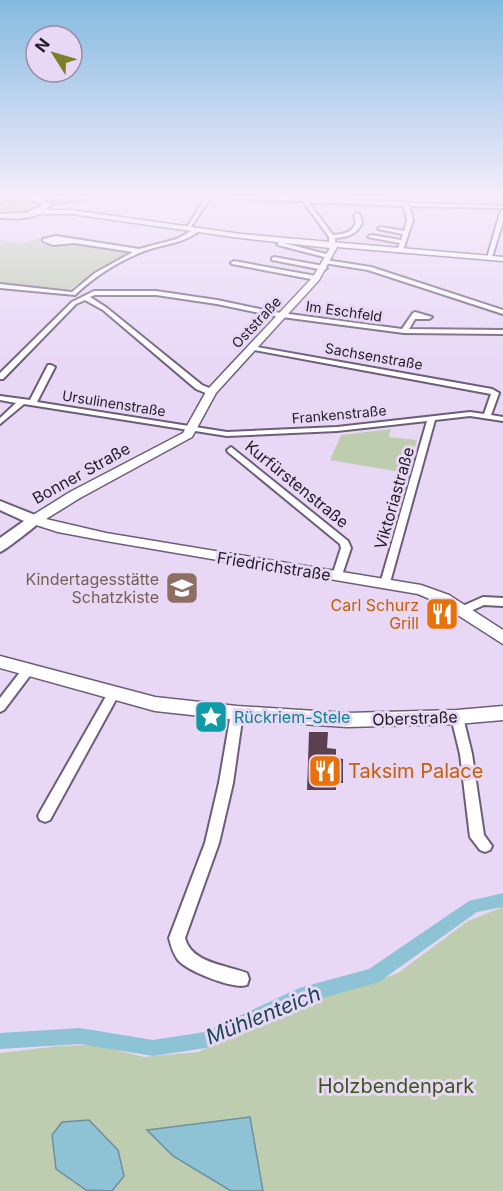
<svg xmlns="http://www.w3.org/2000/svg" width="503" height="1191" viewBox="0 0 503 1191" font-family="Inter,sans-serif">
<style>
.green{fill:#beccb0}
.water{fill:#8ec2d5;stroke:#6d90a0;stroke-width:1.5}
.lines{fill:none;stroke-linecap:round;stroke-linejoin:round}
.canal{fill:#8ec2d5;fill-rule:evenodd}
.building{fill:#5b4050}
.street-casing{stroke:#6c5e78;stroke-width:4}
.secondary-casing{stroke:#6c5e78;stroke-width:3}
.primary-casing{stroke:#6c5e78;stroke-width:4}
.street{fill:#fff;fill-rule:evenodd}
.secondary{fill:#fff;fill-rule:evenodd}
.primary{fill:#fff;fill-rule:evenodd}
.labels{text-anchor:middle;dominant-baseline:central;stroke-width:6;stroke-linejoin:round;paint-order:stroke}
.far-street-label{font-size:14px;fill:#211c26;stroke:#e8d8f6}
.street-label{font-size:16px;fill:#211c26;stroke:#e8d8f6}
.education-label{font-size:16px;fill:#785e54;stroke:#e8d8f6;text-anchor:end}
.food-label{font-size:16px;fill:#c56008;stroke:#e8d8f6;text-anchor:end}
.culture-label{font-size:16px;fill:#0d838f;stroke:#e8d8f6;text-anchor:start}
.near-food-label{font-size:20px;fill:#c56008;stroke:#e8d8f6;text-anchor:start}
.near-park-label{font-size:20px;fill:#3d561b;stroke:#e8d8f6}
.near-water-label{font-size:21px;font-style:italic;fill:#1a4755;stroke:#e8d8f6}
</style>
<rect width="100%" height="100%" fill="#e8d8f6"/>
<!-- green -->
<g class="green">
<polygon points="27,199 40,201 44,206 30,213 0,214 0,202"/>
<polygon points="37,238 41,239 39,243 48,245 81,244 80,246 131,253 66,291 0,283 0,240 21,244"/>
<polygon points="391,429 389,437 417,440 406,473 330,460 341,435"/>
<polygon points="503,907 503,1191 0,1191 0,1053 59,1046 96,1045 144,1057 198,1052 282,1013 333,993 374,982 398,973 468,921"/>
</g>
<!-- water -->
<g class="water">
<polygon points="250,1117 263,1191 231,1191 173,1156 147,1130"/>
<polygon points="89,1120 118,1150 124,1176 112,1191 86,1190 56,1169 52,1135 62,1122"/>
</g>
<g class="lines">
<!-- canal -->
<polygon class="canal" points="503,893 503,907 477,912 379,982 301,1004 206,1048 153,1056 80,1044 0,1049 0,1033 80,1028 153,1040 205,1032 299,988 369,969 469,901"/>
</g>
<!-- building -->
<polygon class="building" points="309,732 328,732 327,748 336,749 336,758 343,759 343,783 336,783 336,790 307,790"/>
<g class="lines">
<defs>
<g id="street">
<polygon points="97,195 113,195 46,204 44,203"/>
<path d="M196 195C298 195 401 204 503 206V208L409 206 413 220 403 250 400 252 397 250 400 243 368 237 371 235 401 240 403 234 378 229 381 227 404 231 407 220 404 206 308 202 333 235C343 234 352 233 356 223L354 215 357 213 360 215 362 223C356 235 347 237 335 238V244L332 246 329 244V237L303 201 211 197 191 227H187L206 197Z"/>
<polygon points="503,211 503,221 492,257 487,258 500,213"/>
<path d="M195 229 200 230C185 243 165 244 147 250 120 260 95 276 75 295L0 288V284L72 292 95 273 133 252 74 243 53 245 43 241V239L56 236 139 249 177 239Z"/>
<polygon points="280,242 330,255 331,256 328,258 278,245 277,244"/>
<polygon points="274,257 324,266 327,268 324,270 272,260 272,258"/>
<polygon points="326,260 371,267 503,310 503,314 368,270 324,263 323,262"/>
<polygon points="234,261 316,276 319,278 316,280 232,264 231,263"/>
<polygon points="94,291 156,291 217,300 274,312 402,329 413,313 415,312 432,317 429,319 415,319 409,329 503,330 503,334 404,333 274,316 217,304 156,295 95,295 90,297 107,308 202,385 214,390 214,394 208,394 196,389 103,310 85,300 76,304 3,379 0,379 0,373 72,302"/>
<polygon points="251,346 492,389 499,393 491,415 503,417 503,421 470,416 435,420 389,586 385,587 380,584 427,421 337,431 227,436 24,404 0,424 0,418 16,403 0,400 0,396 30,400 48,365 51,365 55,367 37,402 227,432 337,427 470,412 484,414 491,394 249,349 249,347"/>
<polygon points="231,447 348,541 351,548 341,578 337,579 332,576 341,548 340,544 228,452 227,450"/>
<polygon points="483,597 503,598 503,606 484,605 462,615 457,611 458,608"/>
<polygon points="28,666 32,667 34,670 32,673 4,710 0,712 0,698 24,667"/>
<polygon points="113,689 117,691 119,694 50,820 45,822 40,820 38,816 40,812 109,691"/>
<path d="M237 708 241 710 243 713 233 783 219 843 185 938C191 963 226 965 247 973L249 979 247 985C234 990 187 971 178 960 173 953 171 946 169 938L205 843 219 783 231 713 233 710Z"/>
<polygon points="457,712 461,714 463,717 472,754 484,835 492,846 490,850 485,852 480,850 470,837 460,754 451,717 453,714"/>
</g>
<g id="secondary">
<polygon points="36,210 71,210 241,234 503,257 503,261 337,247 319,280 216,393 192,437 80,498 46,519 106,533 421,585 449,595 503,630 503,644 439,603 418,594 106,541 58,532 30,523 28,520 30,517 70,492 183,433 207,390 313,277 330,248 241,238 71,214 39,214"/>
<polygon points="0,656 155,697 237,706 347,713 457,710 503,706 503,720 457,724 347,727 237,720 155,711 0,668"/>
</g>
<g id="primary">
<path d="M14 195 40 197 51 205C38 220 18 219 0 218V214L26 213 43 205C30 196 14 199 0 202V198Z"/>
<path d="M0 501 40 517 42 520C39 524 4 551 0 552V538L24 521 0 510Z"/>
</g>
</defs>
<!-- street casing -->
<use href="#street" class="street-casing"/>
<!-- secondary casing -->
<use href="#secondary" class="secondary-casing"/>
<!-- primary casing -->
<use href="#primary" class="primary-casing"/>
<!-- street -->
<use href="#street" class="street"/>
<!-- secondary -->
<use href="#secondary" class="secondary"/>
<!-- primary -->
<use href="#primary" class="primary"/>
</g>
<!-- sky -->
<linearGradient id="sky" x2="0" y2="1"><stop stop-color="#84bae0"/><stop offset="0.54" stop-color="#f5edfb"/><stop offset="1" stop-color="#f5edfb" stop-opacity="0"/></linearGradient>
<rect width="503" height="362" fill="url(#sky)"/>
<!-- icons -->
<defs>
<symbol id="school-square" viewBox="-11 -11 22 22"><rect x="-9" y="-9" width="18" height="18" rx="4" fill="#8d6e63" stroke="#e8d8f6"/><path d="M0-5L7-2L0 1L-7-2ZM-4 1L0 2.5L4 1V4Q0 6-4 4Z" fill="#fff"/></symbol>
<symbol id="restaurant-square" viewBox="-11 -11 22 22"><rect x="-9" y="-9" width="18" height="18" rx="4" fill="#e8710a" stroke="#e8d8f6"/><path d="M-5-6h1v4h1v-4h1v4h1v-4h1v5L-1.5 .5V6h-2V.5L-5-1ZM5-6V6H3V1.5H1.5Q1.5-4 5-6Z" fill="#fff"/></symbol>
<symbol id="sight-square" viewBox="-11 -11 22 22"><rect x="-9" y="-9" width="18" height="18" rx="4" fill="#0f9aa8" stroke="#e8d8f6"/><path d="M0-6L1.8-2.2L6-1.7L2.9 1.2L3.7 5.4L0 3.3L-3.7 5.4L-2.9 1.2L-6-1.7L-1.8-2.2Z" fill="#fff"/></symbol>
</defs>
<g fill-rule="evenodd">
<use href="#school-square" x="163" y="569" width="38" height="38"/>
<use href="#restaurant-square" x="423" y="595" width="38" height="38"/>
<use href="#sight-square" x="192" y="698" width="38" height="38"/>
<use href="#restaurant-square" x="306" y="752" width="38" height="38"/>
</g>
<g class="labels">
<!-- far-street labels -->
<g class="far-street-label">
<text transform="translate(344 311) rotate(8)">Im Eschfeld</text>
<text transform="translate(256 322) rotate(-47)">Oststraße</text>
<text transform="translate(374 356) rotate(10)">Sachsenstraße</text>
<text transform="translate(114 403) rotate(9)">Ursulinenstraße</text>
<text transform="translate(339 414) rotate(-5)">Frankenstraße</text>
</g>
<!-- street labels -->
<g class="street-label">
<text transform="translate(81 473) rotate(-29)">Bonner Straße</text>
<text transform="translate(297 484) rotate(39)">Kurfürstenstraße</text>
<text transform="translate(394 498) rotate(-74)">Viktoriastraße</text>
<text transform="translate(274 566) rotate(9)">Friedrichstraße</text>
<text transform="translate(415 718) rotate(-2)">Oberstraße</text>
</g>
<!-- education labels -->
<g class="education-label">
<text x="159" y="579">Kindertagesstätte<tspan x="159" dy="18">Schatzkiste</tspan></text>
</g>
<!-- food labels -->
<g class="food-label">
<text x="419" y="605">Carl Schurz<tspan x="419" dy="18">Grill</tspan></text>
</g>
<!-- culture labels -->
<g class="culture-label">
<text x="234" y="717">Rückriem-Stele</text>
</g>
<!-- near-food labels -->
<g class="near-food-label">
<text x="348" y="771">Taksim Palace</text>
</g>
<!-- near-park labels -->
<g class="near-park-label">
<text x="396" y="1086">Holzbendenpark</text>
</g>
<!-- near-water labels -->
<g class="near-water-label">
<text transform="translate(263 1015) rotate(-22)">Mühlenteich</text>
</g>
</g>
<!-- north arrow -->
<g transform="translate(54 54) rotate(307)"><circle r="28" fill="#e8d8f6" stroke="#988da3" stroke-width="1.5"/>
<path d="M0-4.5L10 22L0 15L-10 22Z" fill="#7e7e27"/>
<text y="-9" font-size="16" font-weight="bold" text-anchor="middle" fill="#211c26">N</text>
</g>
</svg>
